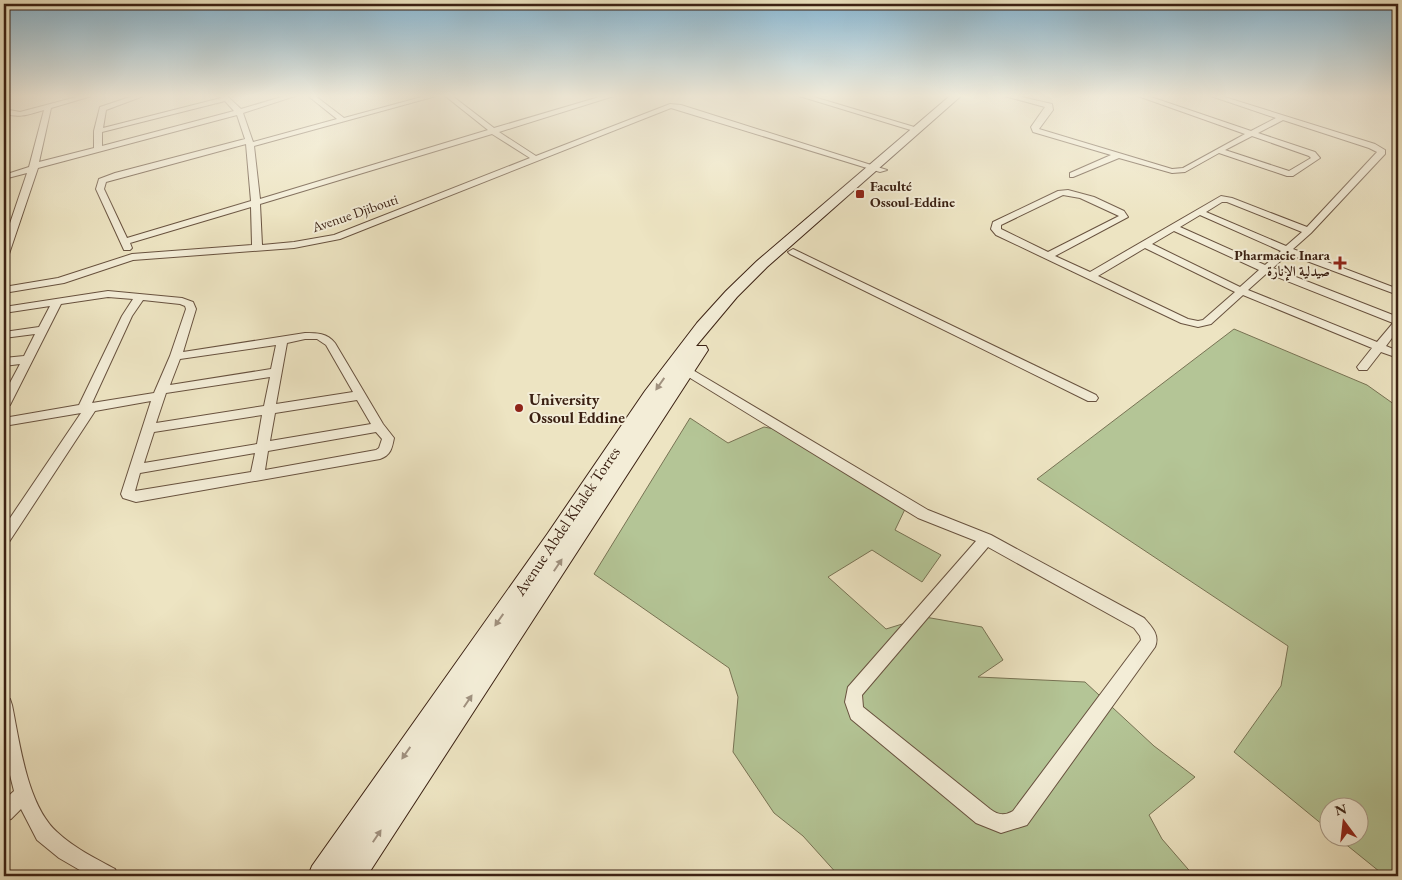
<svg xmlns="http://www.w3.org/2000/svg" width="1402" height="880" viewBox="0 0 1402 880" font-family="'EB Garamond',Amiri,serif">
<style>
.green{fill:#b4c596;stroke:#787354}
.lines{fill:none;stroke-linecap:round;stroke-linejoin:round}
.minor-casing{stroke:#68523f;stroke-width:2}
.secondary-casing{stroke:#3b2113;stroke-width:2}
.minor{fill:#f3edd7;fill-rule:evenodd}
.secondary{fill:#f3edd7;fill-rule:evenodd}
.oneway{fill:#a0917f}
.poi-dot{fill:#8f2418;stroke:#f3edd7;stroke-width:2}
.labels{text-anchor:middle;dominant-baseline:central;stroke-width:4;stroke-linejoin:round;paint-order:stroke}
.far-poi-label{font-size:14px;font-weight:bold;fill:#3b2113;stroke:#f3edd7;text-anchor:start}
.far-street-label{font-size:14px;fill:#3b2113;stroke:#f3edd7}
.poi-label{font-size:16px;font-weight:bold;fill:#3b2113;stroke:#f3edd7;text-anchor:start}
.street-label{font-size:16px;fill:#3b2113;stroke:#f3edd7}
</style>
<rect width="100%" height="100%" fill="#ede4c2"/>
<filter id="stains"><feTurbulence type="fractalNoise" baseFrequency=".004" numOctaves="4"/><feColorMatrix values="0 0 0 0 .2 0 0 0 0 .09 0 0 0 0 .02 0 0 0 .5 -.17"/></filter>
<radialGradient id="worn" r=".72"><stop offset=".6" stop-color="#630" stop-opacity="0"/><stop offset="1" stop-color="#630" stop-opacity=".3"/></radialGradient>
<!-- green -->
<g class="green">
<polygon points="1234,329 1367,385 1398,407 1398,876 1385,876 1338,838 1360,838 1360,808 1330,808 1329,830 1234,752 1281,686 1288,646 1037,479"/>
<polygon points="690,418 728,443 764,427 789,432 907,505 895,530 941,555 922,582 872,550 828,577 886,629 925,617 982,627 1003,660 978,677 1085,682 1154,746 1195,777 1149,815 1162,839 1194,876 839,876 803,836 774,813 733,752 738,697 729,668 594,574"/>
</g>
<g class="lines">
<defs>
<g id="minor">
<path d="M84 95H95L51 108 39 162 94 148V131L100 107 136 95H146L106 110 103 128 221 98 218 95H226L241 109 288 95H298L243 113 253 142 337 119 307 95H314L344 118 429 95H440L254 146 260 199 488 130 444 95H451L494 128 606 95H617L499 132 536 156 670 104 681 105 887 170 880 172 671 108 340 239 294 248 133 260 64 283 4 293V287L58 278 132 254 252 245 251 207 130 243 132 248 130 250H124L96 189 99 179 115 173 245 139 237 115 38 168 9 254 4 257V241L27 173 4 179V175L29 167 44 110C30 114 18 119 4 113V109L20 112ZM225 101 234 111 102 146V132ZM492 134 530 158 334 235 294 242 262 245 260 204ZM246 144 251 201 127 238 104 189 106 182Z"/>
<polygon points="796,95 807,95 921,129 914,131"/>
<path d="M1001 95H1013L1052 104 1053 110 1039 129 1172 169 1183 168 1245 134 1135 95H1145L1251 131 1276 118 1208 95H1218L1375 144 1385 150V154L1311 233 1293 249 1398 289V295L1288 254 1273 268 1398 317V330L1386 346 1398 351V358L1381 352 1367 370H1359L1357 367 1372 348 1243 295 1211 324 1198 327 1181 323 996 235 991 229 993 222 1058 191 1068 190 1094 197 1124 211 1128 217 1055 256 1090 272 1221 196 1232 198 1307 227 1377 152 1369 148 1283 120 1258 133 1315 152 1320 158 1293 176H1287L1219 153 1185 172 1172 173 1119 158 1073 177H1070V173L1111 155 1033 132 1031 127 1045 107ZM1252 136 1309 156 1311 158 1289 171 1225 150ZM1063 195 1080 198 1119 216 1048 252 1001 229V225ZM1222 202H1227L1302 232 1286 246 1206 212ZM1200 215 1281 251 1265 265 1180 227ZM1174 231 1259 270 1240 287 1152 244ZM1145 248 1235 292 1203 320 1198 321 1188 319 1098 276ZM1267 273 1393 323 1377 342 1248 290Z"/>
<polygon points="793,249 1096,395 1098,398 1096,401 1088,401 790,254 788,252"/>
<path d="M108 291 182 298 193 302 196 309 183 352 305 333C317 333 327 333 335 343L383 424 394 438C392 448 391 455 380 459L136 502 123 498 121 494 151 401 95 411 9 542 4 544V527L81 413 4 426V418L79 405 122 316 133 299 108 297 61 304 10 405 4 409V394L20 364 4 366V358L24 356 35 334 4 338V332L39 327 50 306 4 313V307ZM143 300 180 304 185 306 186 309 170 356 154 393 92 403 132 316ZM305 339H317L326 345 353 392 276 404 287 343ZM276 345 271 369 170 385 180 359ZM270 377 264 406 156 423 166 393ZM357 400 371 424 270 441 275 413ZM262 415 257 444 144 463 154 432ZM376 432 382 439 379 448 376 450 265 470 268 451ZM255 453 251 472 135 491 140 473Z"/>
<path d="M686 366 928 510 991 535 1144 618C1152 627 1160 635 1155 647L1027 825 1001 833 976 823 851 719 845 702 848 687 976 541 918 518 682 373 680 370ZM988 547 1134 628 1140 636 1141 640 1013 811C1004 816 998 815 990 809L863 707 862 695Z"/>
<path d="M4 697 10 699 12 705C20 744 27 805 57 832 74 848 95 858 115 869L118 876H90L59 858 37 840 21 809 11 819 4 821V800L14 791 4 751Z"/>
</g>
<polygon id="secondary" points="951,95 962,95 767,267 737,297 696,346 706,346 708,350 367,876 308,876 312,866 548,533 645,391 697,323 726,291 757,261"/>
</defs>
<!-- minor casing -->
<use href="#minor" class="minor-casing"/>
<!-- secondary casing -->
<use href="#secondary" class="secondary-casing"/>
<!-- minor -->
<use href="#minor" class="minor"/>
<!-- secondary -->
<use href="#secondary" class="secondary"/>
</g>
<!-- one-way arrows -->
<defs><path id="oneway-solid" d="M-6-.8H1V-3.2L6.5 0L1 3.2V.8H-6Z" transform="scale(1.25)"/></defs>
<g class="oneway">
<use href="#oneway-solid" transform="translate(660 384) rotate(125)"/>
<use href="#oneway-solid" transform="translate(558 565) rotate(-56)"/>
<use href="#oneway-solid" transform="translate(499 620) rotate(125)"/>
<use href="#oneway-solid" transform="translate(468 701) rotate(-56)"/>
<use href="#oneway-solid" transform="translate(406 753) rotate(125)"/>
<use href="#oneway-solid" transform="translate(377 836) rotate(-56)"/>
</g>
<!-- sky -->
<linearGradient id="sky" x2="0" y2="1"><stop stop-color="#89b8d4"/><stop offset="0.44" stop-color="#f7f3e4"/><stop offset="1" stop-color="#f7f3e4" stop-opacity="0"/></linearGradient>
<rect width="1402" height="218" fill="url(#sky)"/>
<!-- markers -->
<g class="poi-dot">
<rect x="855" y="189" width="10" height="10" rx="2.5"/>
<path d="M1337.5 255.5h5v5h5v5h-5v5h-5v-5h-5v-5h5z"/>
<circle cx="519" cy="408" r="5"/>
</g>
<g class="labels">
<!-- far-poi labels -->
<g class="far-poi-label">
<text x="870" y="186">Faculté<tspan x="870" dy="16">Ossoul-Eddine</tspan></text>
<text x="1330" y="255" text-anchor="end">Pharmacie Inara<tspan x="1330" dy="16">صيدلية الإنارة</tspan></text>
</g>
<!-- far-street labels -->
<g class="far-street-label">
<text transform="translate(355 213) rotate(-19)">Avenue Djibouti</text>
</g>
<!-- poi labels -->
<g class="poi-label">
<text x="529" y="399">University<tspan x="529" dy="18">Ossoul Eddine</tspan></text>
</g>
<!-- street labels -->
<g class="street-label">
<text transform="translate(567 521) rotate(-56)">Avenue Abdel Khalek Torres</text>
</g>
</g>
<!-- margin -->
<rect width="1402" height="880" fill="none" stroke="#ede4c2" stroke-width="20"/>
<rect x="5" y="5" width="1392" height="870" fill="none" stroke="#3b2113" stroke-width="2.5"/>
<rect x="10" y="10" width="1382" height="860" fill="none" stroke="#3b2113"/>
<!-- north arrow -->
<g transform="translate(1344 822) rotate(345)"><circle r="24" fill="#f3edd7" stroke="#a99b89"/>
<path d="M0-4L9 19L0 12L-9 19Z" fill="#8f2418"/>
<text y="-8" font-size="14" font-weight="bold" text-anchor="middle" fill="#3b2113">N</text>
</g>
<rect width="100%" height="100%" filter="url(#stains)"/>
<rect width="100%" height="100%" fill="url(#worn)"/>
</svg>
